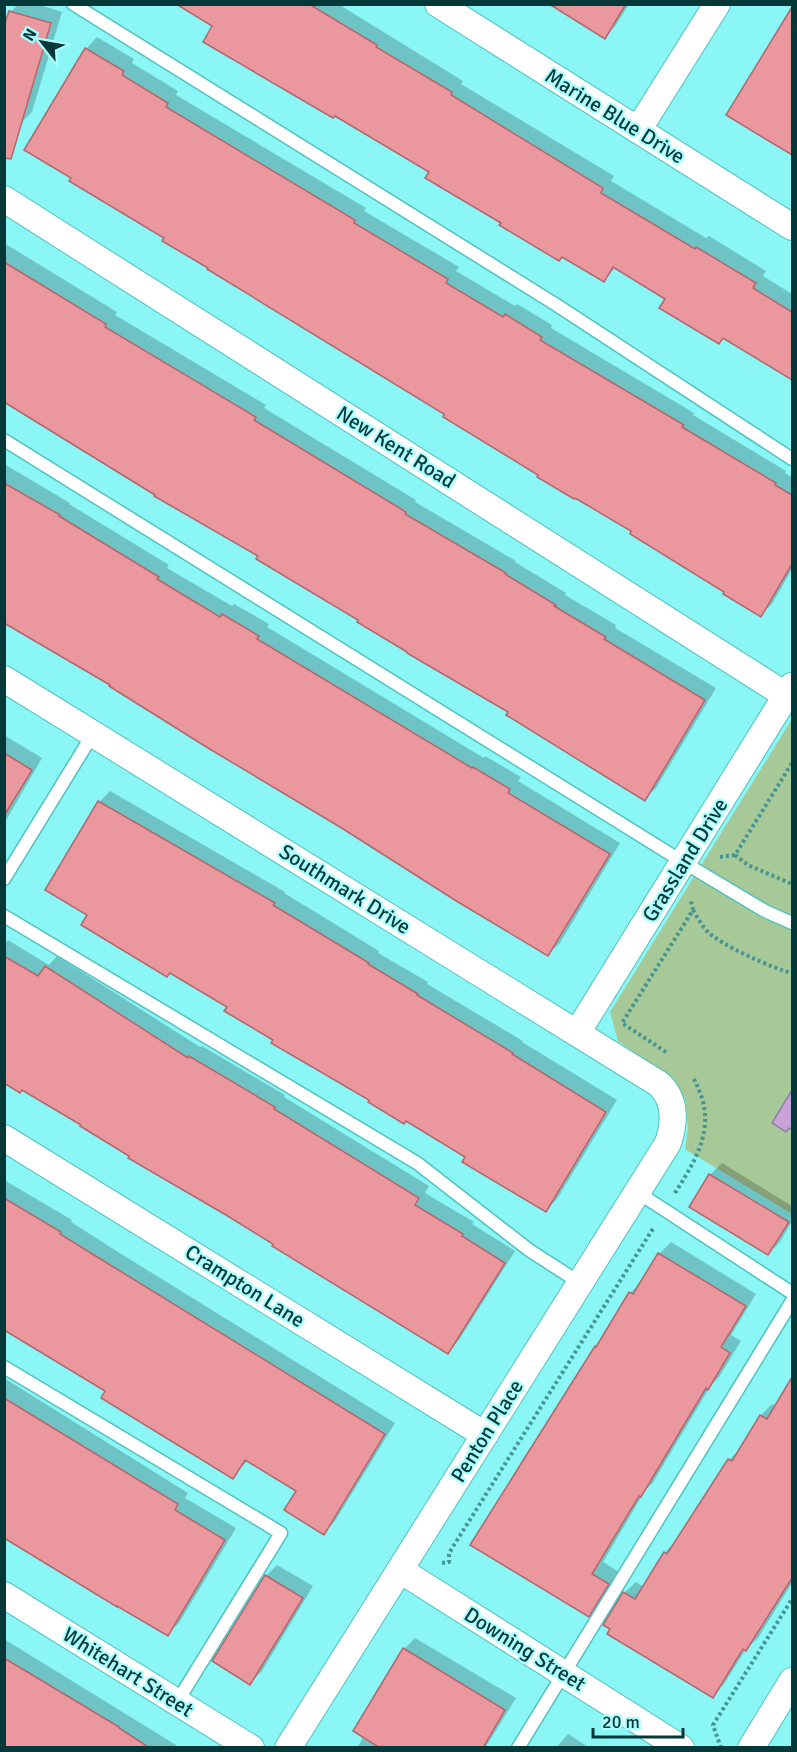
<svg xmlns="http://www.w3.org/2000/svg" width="797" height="1752" viewBox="0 0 797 1752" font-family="Signika,sans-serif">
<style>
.green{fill:#a7c997}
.water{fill:#c9a2da;stroke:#8e82a9;stroke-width:1.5}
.shadow{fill:#0003}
.building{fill:#ea979d;stroke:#b4666c;stroke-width:1.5}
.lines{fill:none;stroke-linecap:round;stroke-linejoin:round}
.service-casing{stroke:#52c1c1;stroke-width:15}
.minor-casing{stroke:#52c1c1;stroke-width:28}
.path{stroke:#469494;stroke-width:4;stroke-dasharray:3 3;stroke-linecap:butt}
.service{stroke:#fff;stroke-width:12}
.minor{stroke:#fff;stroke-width:26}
.labels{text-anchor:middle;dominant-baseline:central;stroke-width:4.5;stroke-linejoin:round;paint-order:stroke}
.street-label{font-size:21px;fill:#053838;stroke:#acffff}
</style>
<rect width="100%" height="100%" fill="#8af6f6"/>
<!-- green -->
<polygon class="green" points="792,719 792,1214 685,1149 688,1129 685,1099 668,1075 618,1041 610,1012"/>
<!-- water -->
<polygon class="water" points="792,1090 792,1130 789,1128 786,1132 772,1123"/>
<!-- shadow -->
<g class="shadow">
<polygon points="18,4 37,4 62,12 32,112 20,124 11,12"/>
<polygon points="179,4 338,4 463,81 461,84 614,176 611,181 706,238 709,236 766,271 763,276 792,294 792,378 724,337 719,342 667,299 616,267 604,280 503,223 431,171 214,25"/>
<polygon points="555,4 629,4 616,25 605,37"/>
<polygon points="792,10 792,153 728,115"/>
<polygon points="97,37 134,59 132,63 178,91 176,95 366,208 364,211 459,267 456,271 515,306 517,304 552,325 551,328 694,413 693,415 786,471 785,473 792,477 792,569 772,604 760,615 633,531 540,475 447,414 210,268 166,238 86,49"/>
<polygon points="4,243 117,312 115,315 266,405 264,408 416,500 415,502 516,561 515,562 566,593 565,595 616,625 615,628 716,688 656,788 644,799 510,712 260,556 4,392"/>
<polygon points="4,464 70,503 69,504 169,565 167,568 232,606 234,604 269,624 267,627 484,758 485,756 521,777 518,781 620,843 560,943 548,954 4,620"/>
<polygon points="4,735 42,758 4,824"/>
<polygon points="110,791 285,892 284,893 379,951 378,953 428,982 427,984 523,1041 522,1042 617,1100 557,1199 546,1210 467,1156 371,1100 275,1040 229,1007 89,914 99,802"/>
<polygon points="8,940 49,965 57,956 200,1047 202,1046 285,1095 284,1097 429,1186 425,1193 474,1222 472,1224 515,1251 459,1340 448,1352 23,1088 4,1081 4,944"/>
<polygon points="722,1163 792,1206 792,1221 780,1242 768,1254 710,1175"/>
<polygon points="4,1180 72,1220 71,1222 118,1252 395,1423 335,1521 324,1533 298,1490 248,1460 233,1477 108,1390 4,1328"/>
<polygon points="671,1242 756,1294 731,1335 741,1341 719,1377 711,1385 652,1484 646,1489 603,1562 619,1572 600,1603 589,1615 472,1545 630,1293 642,1282 659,1254"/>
<polygon points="4,1378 188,1493 185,1498 236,1528 179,1623 167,1634 4,1536"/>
<polygon points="792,1380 792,1583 758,1638 746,1649 724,1684 713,1696 624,1593 636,1582 644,1587 665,1552 676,1541 729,1460 740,1449 761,1415 772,1404 777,1407"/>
<polygon points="277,1565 313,1586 262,1671 250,1683 266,1576"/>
<polygon points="415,1638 516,1698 485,1748 357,1748 364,1736 404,1649"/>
<polygon points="4,1639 176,1745 175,1748 4,1748"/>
<polygon points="568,1734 590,1748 556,1748"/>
</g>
<!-- building -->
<g class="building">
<polygon points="176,4 309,4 377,45 376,47 452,92 451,95 603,188 601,193 695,249 696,247 756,283 753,288 792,312 792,380 723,338 719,344 659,308 665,299 613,267 604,282 562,257 559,261 499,225 501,223 425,178 429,172 335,116 333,118 203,42 212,26"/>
<polygon points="549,4 626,4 605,39"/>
<polygon points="792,7 792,155 726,115"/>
<polygon points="9,11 51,23 11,159 4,158 4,26"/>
<polygon points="85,48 124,71 122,75 168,103 166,107 355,220 354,223 448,279 446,283 503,317 505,314 542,337 540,340 684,425 682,427 776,483 775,485 792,495 792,564 761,617 723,594 724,592 630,534 631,531 575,498 574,499 537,477 538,475 443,417 444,414 207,269 208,268 162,241 164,238 69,181 71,178 24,150"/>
<polygon points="4,262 106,324 105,327 256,417 254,420 406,512 405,514 506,573 505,574 556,605 554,606 606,637 604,639 705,700 645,801 506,715 508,712 407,653 407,652 357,622 358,620 256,559 258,556 154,496 155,495 4,402"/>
<polygon points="4,483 60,515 59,516 159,577 157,579 220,617 222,614 259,636 257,639 472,768 473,767 510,789 508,793 610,854 548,956 458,902 340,827 208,748 109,686 110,685 4,623"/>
<polygon points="4,753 32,770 4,816"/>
<polygon points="98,801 275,903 273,905 369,963 368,964 418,994 417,995 513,1053 512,1054 606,1112 546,1212 462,1162 465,1157 406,1121 404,1124 368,1102 369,1100 271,1043 273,1040 224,1011 227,1007 170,973 167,977 81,925 87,915 45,890"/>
<polygon points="4,956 38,976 45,966 188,1058 189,1056 275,1107 274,1109 419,1198 415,1205 463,1234 462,1236 505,1263 448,1354 272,1246 273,1244 226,1215 128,1158 129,1156 80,1126 81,1125 22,1090 20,1093 4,1083"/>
<polygon points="709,1174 789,1222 768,1255 689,1207"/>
<polygon points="4,1198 61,1232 60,1234 107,1263 385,1434 324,1535 284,1510 296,1491 245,1460 233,1479 101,1398 105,1391 4,1330"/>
<polygon points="658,1253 746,1306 721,1347 730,1353 708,1390 706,1388 641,1497 639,1496 592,1574 609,1584 589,1617 470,1545 595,1346 596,1347 629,1292 633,1294"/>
<polygon points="792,1377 792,1578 746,1651 743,1649 713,1698 607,1634 610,1629 603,1625 623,1592 635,1599 664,1552 667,1554 728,1459 732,1461 760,1415 767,1419"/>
<polygon points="4,1398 178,1504 175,1510 225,1540 168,1636 117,1606 117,1607 4,1538"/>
<polygon points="265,1575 303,1598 250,1685 212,1661"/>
<polygon points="403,1648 505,1710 483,1748 380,1748 353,1731"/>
<polygon points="4,1658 119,1727 119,1728 150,1748 4,1748"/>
</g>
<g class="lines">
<defs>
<g id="service">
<polyline points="73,4 555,304 792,459"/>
<polyline points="4,440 683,862 765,911 792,923"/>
<polyline points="4,879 93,734"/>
<polyline points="4,916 417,1163 529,1250 580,1283"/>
<polyline points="637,1192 792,1293"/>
<polyline points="4,1367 281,1533 177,1702"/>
<polyline points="518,1748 792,1301"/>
</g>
<g id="minor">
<polyline points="438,4 792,227"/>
<polyline points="638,130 717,4"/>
<polyline points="4,199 787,696"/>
<path d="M4 679 659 1084C676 1100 675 1122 668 1143L288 1748"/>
<polyline points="577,1033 792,686"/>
<polyline points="4,1138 485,1435"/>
<polyline points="400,1570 681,1748"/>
<polyline points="4,1595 251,1748"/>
<polyline points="751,1748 792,1681"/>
</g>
</defs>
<!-- service casing -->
<use href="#service" class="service-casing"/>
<!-- minor casing -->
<use href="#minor" class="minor-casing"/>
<!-- path -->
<g class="path">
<polyline points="735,855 748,865 792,884"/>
<polyline points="720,857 735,855 792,763"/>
<path d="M693 910C697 917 701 924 706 930 718 944 774 969 792 973"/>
<polyline points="666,1052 622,1023 693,910 691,901"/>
<path d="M675 1193C694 1163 714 1132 701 1095 698 1089 697 1083 693 1078"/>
<polyline points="442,1563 449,1562 449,1553 654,1227"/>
<polyline points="721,1748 713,1725 792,1599"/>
</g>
<!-- service -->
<use href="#service" class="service"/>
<!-- minor -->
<use href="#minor" class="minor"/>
</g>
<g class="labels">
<!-- street labels -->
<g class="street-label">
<text transform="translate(615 116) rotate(32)">Marine Blue Drive</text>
<text transform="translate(396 447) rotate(32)">New Kent Road</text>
<text transform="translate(685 860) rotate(-58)">Grassland Drive</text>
<text transform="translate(345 889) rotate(32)">Southmark Drive</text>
<text transform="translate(245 1286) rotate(32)">Crampton Lane</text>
<text transform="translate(487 1431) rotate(-58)">Penton Place</text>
<text transform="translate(525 1649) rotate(32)">Downing Street</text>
<text transform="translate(128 1672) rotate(32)">Whitehart Street</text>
</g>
</g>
<!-- border -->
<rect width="797" height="1752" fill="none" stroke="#053838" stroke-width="12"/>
<!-- north arrow -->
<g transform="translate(42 42) rotate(301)" stroke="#acffff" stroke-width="4.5" paint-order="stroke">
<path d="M0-4.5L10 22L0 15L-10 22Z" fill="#053838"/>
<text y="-9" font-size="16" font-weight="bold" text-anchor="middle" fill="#053838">N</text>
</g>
<!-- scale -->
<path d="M593 1728v9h90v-9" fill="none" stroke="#053838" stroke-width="3"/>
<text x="602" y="1728" font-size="18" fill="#053838" stroke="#acffff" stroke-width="4.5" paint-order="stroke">20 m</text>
</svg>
